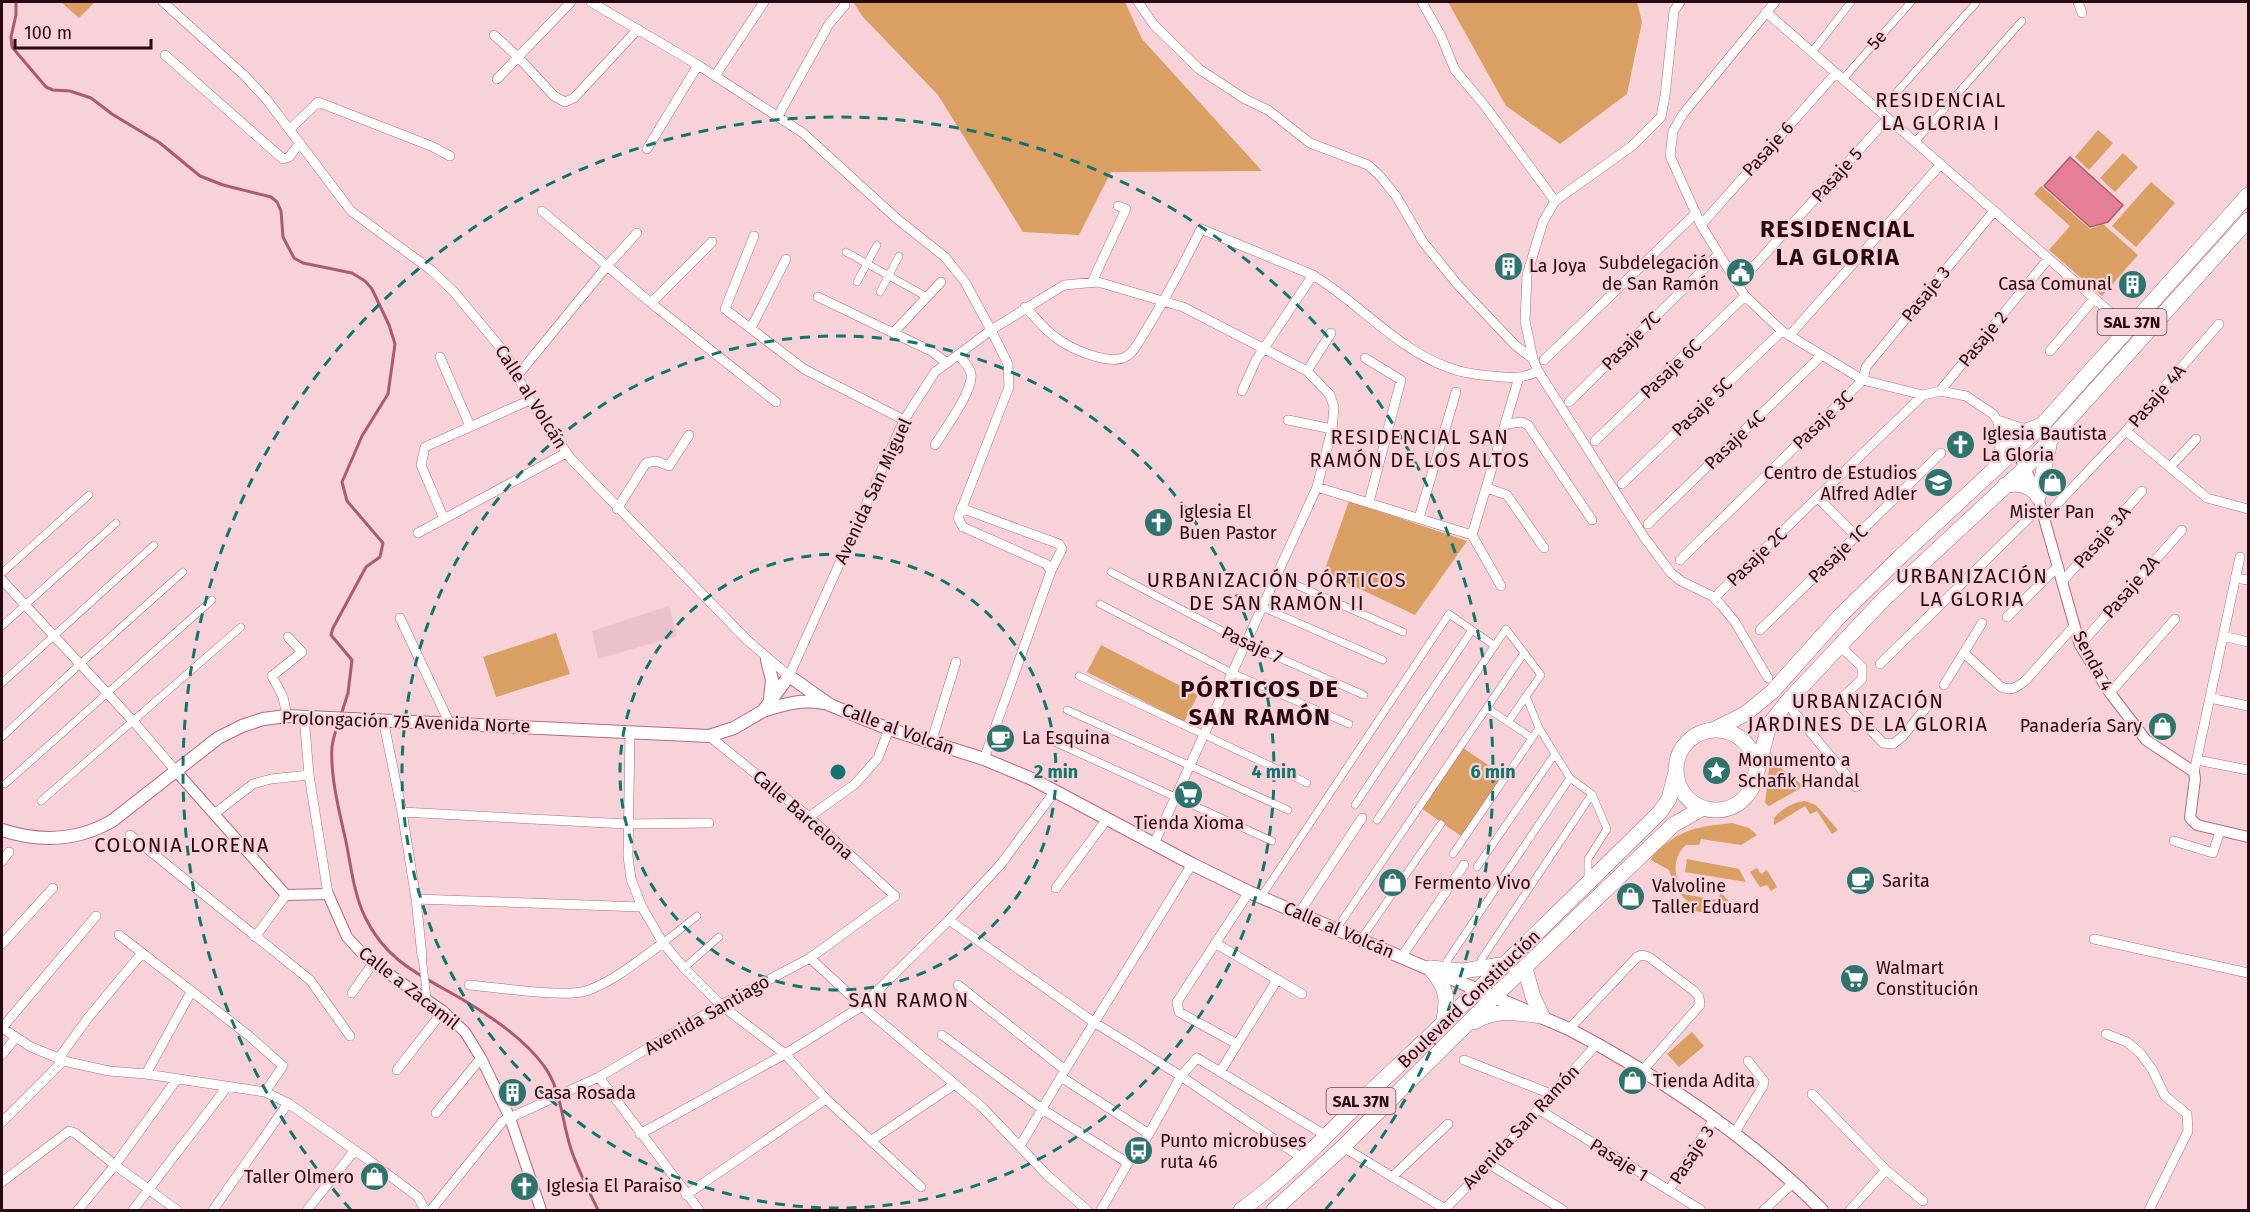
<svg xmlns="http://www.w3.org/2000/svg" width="2250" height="1212" font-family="'Fira Sans',sans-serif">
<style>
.built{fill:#ebc2c9}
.green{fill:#d99f63}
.water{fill:#e47f97;stroke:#ac5b6f;stroke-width:1.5}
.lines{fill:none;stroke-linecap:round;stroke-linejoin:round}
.stream{stroke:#ac5b6f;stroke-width:3}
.pedestrian-casing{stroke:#bb677a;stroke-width:8}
.minor-casing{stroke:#bb677a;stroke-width:10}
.tertiary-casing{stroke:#bb677a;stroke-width:12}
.secondary-casing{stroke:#bb677a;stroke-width:14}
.trunk-casing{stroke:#bb677a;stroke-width:16}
.pedestrian{stroke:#fff;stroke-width:7}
.minor{stroke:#fff;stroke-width:9}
.tertiary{stroke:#fff;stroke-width:10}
.secondary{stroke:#fff;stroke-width:12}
.trunk{stroke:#fff;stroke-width:15}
.ring{fill:none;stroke:#0f766e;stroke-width:3;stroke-dasharray:10 8}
.labels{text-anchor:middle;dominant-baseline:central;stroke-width:4.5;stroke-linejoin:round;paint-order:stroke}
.shield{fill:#f8d2d9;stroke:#66454d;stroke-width:1.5}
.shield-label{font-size:16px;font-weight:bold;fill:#280811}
.street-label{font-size:18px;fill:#280811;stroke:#f8d2d9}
.poi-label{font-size:18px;fill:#280811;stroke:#f8d2d9;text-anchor:start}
.neighbourhood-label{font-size:20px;letter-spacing:1.5px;fill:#280811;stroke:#f8d2d9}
.district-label{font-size:24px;font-weight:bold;letter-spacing:1.5px;fill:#280811;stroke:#f8d2d9}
.centre{fill:#0f766e;stroke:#f8d2d9;stroke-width:3}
.ring-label{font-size:18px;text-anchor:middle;font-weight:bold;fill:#0f766e;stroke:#f8d2d9;stroke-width:4.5;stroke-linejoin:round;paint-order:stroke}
</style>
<rect width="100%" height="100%" fill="#f8d2d9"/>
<!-- built -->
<path class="built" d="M669 606 677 636 598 659 592 631Z"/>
<!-- green -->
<path class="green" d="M61 2H95L79 18Z
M853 2H1125L1142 39 1262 171 1111 172 1079 235 1023 232 938 95 863 17Z
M1448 2H1637L1642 22 1627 94 1560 144 1506 106Z
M2098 130 2113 143 2089 170 2075 157Z
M2123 153 2138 167 2115 192 2100 178Z
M2151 182 2175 203 2136 247 2112 226Z
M2041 186 2090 229 2103 224 2138 255 2102 296 2049 250 2070 226 2034 194Z
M1349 501 1467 541 1415 615 1324 572Z
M556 633 570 674 496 697 483 657Z
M1101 645 1198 695 1184 722 1087 672Z
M1463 748 1503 775 1461 836 1421 808Z
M1771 752 1778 766 1802 785 1799 789 1769 806 1765 803Z
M1805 801 1816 805 1838 830 1832 834 1817 811 1810 814 1805 806 1774 825V818C1781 809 1794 802 1805 801Z
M1732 823 1749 828 1757 835 1741 845 1701 839 1699 845H1686C1674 854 1671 878 1684 887L1683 894 1717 900 1721 893 1728 900 1734 911 1698 912 1676 890 1669 870 1651 860 1653 855C1680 829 1696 827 1732 823Z
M1687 859 1739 869 1746 882 1685 872Z
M1757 868 1761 874 1767 870 1777 887 1771 891 1767 885 1760 887 1750 872Z
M1692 1032 1704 1046 1679 1067 1667 1054Z"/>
<!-- water -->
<path class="water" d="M2070 157 2123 205 2108 222 2090 227 2044 186Z"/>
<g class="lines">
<!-- stream -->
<path class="stream" d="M16 2V15L11 37 12 47 46 87 53 90 70 91 91 98 112 114 160 143 200 176 223 185 271 197 277 202 281 211 283 237 294 258 303 263 352 273 365 281 372 289 389 325 395 344 388 394 362 436 342 482 347 501 383 543 380 557 366 567 333 628 331 635 352 660 348 693 341 715
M339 721C336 730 333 738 332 747 330 774 339 811 345 837 351 864 353 892 365 917 386 961 420 975 460 998 489 1015 524 1038 544 1066 562 1090 562 1125 572 1152 579 1172 589 1191 598 1210"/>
<defs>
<path id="pedestrian" d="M1812 52 1851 2
M1843 79 1911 2
M1880 111 1976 3
M1915 142 2022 21
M846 252 927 297
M857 282 877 245
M880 292 899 256
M1111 572 1245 643 1364 695
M2 573 89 495
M1276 576 1403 632
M1100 604 1232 673 1349 724
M1262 607 1383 660
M2 626 116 523
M1079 676 1307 783
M2 683 154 545
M1526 696 1539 728 1555 754 1570 778 1592 794 1607 829 1588 859V882
M1487 708 1532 738
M1067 710 1288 810
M2 737 80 664 183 572
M1050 740 1272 841
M5 784 212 600
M41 801 241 627
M1355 805 1472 630
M1377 820 1506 629 1541 675 1508 722
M1453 854 1539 728
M1477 867 1555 754
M1261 897 1449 614 1495 646
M1337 928 1524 653
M1361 939 1441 824
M663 943 697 916
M422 956 427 999
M1481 960 1592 794
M1447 961 1570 778
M684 968 719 937"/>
<path id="minor" d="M163 2 245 76 267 100 351 211 431 270 454 292 505 353 530 400 571 459 747 640 789 676 904 420 935 372 991 330 1064 285 1098 282 1183 307 1307 371 1330 395 1334 407 1332 429 1317 487 1154 844
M591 2 698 65 803 133 896 218 945 257 965 282 991 330 1008 364 1009 387 958 518 963 527 1046 564 1051 571
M1138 2 1154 25 1199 69 1245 99 1268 110 1310 143 1368 165 1380 176 1396 196 1423 242 1458 285 1515 345 1533 359
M1422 2 1441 36 1455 70 1485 106 1555 201
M1680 2 1674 11 1665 96 1661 117 1632 146 1555 201 1543 222 1527 275 1525 321 1533 359 1538 371 1644 537 1671 573 1681 581 1712 596 1721 605 1735 622 1768 678
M1775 2 1683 114 1673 131 1670 156 1701 225 1745 296 1782 331 1863 380 1923 395 1940 391 1966 396 1993 414 2017 450
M2078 2 2082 13
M1766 12 2119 320
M494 35 518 57 554 96 565 102 574 98 638 29
M165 55 283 159 289 157 300 143
M715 76 764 2
M497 79 571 2
M778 116 829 24 845 5 844 2
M290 129 318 102 431 146 450 156
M647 149 698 65
M542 211 651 303 776 402
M1701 225 1836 73
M754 236 725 309 804 369 904 420
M1092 282 1126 209 1118 206
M1738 284 1888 118
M818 297 931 351 947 363
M651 303 712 242
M1025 307C1035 317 1044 329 1055 337 1069 348 1110 367 1127 356 1135 351 1141 338 1146 330 1167 297 1184 263 1201 229L1313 275
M751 328 786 259
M893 333 941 282
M1790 335 1941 164
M2050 351 2094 299
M440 357 470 426
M1365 358 1401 380 1369 502
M1544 360 1696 213
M1307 371 1331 333
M517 376 607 266 637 233
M1242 391 1256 360 1313 275C1359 303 1396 348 1447 367 1462 373 1477 375 1492 376 1508 378 1523 379 1538 371
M1940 391 2048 259
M1569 402 1719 254
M1288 420 1332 429
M1506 424 1522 422 1528 425 1592 520
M2126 431 2207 498 2248 509
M1595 441 1745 296
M935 445C944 430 974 390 971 374 970 367 963 360 958 355
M2170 467 2196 439
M1622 484 1782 331
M1317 487 1472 535 1501 586
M1487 488 1507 495 1544 548
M1818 498 1856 536
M961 508 1059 544 1062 549 1051 571 984 759
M617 509 646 463 656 461 669 466 689 435
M1419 518 1456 392
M2044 518 2126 431 2219 324
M444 519 421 465 425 447 530 400
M1648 524 1821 356
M418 533 566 453
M1472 535 1519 377
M1680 560 1863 380 1866 367 1994 211
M2235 578 2248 580
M2 580 134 722 175 770
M2062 582 2142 491
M1719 593 1923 395
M2007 617 2058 566
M400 618 449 722
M1760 630 1941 453
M2223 636 2248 642
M1839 645 1862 667V679L1841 699 1883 743 1893 744 1903 736 1932 700
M2080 645 2182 530
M1964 653 2001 687C2011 691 2016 688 2025 681L2074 626
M1880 664 2041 506
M1944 685 1982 623
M2110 693 2175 619
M2210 698 2248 706
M1793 711 1856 787
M287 716 283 697 272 676 302 652 288 637
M304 716 309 775 328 894
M383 719 402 812 416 899 422 956
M630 732 628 856 631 879 642 907 663 943 684 968 721 1005 785 1054 826 1099 921 1187
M931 743 956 662
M2197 760 2248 770
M2194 772 2240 557
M402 812 627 824 709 823
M214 814 253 784 271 779 309 775
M809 817 855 784 878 758 889 729
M130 835 310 980 350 1036
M2174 841 2213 853 2220 831
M2 861 9 852
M1056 888 1107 819
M416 899 642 907
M1299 913 1362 818
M949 920 1095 1023 1181 1076 1302 1158
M119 935 248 1035 283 1066 265 1092
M255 937 286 895
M2094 939 2248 973
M1215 943 1302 994
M2 944 53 888
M1402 956 1464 865
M810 958 862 1006 982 1107 1047 1175 1087 1210
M469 985C496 987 567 999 589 990 616 980 640 959 663 943
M958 985 1065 1070
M352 993 373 963
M2 1028 31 1047 68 1062 109 1071 146 1074 265 1092 288 1103 370 1161 418 1197 425 1210
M2 1028 96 916
M1569 1029 1637 957 1642 955 1649 957 1694 991 1699 997 1700 1005 1642 1071
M2106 1034 2127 1042 2140 1053 2152 1069 2165 1096 2187 1114 2188 1131 2149 1210
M942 1035 1042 1109 1128 1163
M1237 1044 1179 1012 1177 1002 1249 892
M2 1055 16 1037
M58 1059 88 1018 142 953
M1464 1060 1551 1094
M397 1070 443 1011
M1220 1072 1277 980
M146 1074 191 992
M599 1077 699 1210
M1061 1077 1149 1134
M1812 1094 1886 1170 1923 1201
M1538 1109 1701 1210
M436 1113 481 1058
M2 1122 63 1061
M640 1134 785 1054 862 1006 949 920 1001 864 1055 791
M1734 1134 1763 1086 1764 1081 1748 1061
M872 1140 955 1084
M1020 1146 1065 1070 1192 864
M1343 1147 1447 1210
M1489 1164 1563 1210
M1392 1177 1448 1124
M2 1182 69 1131 75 1133 115 1165 177 1210
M1669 1190 1714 1119
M686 1195 826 1099
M1445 1209 1489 1164 1597 1044
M78 1210 115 1165 177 1079
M133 1210 227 1087
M213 1210 288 1103
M307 1210 355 1150
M431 1210 503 1121 599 1077 721 1005 810 958 895 896 809 817 709 736
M1101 1210 1128 1163 1149 1134 1181 1076 1197 1058 1325 1135
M1764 1210 1794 1182
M1850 1210 1886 1170"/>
<path id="tertiary" d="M2017 450 2038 497 2080 645 2110 693 2146 740 2194 772 2195 779 2190 818 2197 825 2248 837
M175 770 286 895 328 894 347 937 361 952 373 963 443 1011 465 1032 481 1058 510 1118 541 1210"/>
<path id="secondary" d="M767 660 772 680 770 699
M763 711C785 704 801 699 824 703
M2 830C39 842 77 841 112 821L218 738 242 726 263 719 287 716 709 736 734 728 763 711 789 676 830 705 889 729 984 759 1032 779 1192 864 1249 892 1569 1029C1660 1077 1749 1137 1822 1210"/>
<path id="trunk" d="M2001 424 2024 432 2039 426
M1996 464C2004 451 2004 439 2001 424
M2005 485C2017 483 2025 484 2035 492
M2038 497 2049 445
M1676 770a40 40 0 1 1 80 0a40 40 0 1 1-80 0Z
M1713 730 1745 714 1772 692 1839 617 1901 556 2042 425 2248 195
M1757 772 1769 725 1787 702 1882 601 2025 468 2248 220
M1430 968 1463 971 1507 964
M1430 968C1447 988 1449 998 1443 1024
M1525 968 1533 997 1542 1016
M1474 1022C1496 1008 1518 1013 1542 1016
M1241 1210C1293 1173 1338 1123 1385 1078 1478 991 1569 902 1660 812L1669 799 1676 772
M1274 1210 1343 1147 1495 996 1673 825 1703 808"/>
</defs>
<!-- pedestrian casing -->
<use href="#pedestrian" class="pedestrian-casing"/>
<!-- minor casing -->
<use href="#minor" class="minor-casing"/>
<!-- tertiary casing -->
<use href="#tertiary" class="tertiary-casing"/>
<!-- secondary casing -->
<use href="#secondary" class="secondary-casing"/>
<!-- trunk casing -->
<use href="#trunk" class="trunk-casing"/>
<!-- pedestrian -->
<use href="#pedestrian" class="pedestrian"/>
<!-- minor -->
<use href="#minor" class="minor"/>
<!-- tertiary -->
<use href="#tertiary" class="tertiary"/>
<!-- secondary -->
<use href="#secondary" class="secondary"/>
<!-- trunk -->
<use href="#trunk" class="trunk"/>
</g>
<!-- distance rings -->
<g class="ring">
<circle cx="838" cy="772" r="218"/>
<circle cx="838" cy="772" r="436"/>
<path d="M351 1210A655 655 0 1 1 1325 1210"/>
</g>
<!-- icons -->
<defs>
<symbol id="building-disc" viewBox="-11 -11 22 22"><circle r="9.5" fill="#2c746d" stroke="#f8d2d9"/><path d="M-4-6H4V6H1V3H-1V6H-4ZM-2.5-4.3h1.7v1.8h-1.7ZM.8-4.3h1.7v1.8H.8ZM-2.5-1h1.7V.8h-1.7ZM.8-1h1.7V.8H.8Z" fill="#fff"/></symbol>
<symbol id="civic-disc" viewBox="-11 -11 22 22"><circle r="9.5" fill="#2c746d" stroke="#f8d2d9"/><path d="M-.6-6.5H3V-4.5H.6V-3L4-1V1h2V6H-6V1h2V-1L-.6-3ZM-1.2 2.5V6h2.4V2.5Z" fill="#fff"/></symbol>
<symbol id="church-disc" viewBox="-11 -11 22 22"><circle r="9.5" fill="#2c746d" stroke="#f8d2d9"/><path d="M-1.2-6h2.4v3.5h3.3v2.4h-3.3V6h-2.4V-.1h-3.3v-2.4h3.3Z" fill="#fff"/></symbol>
<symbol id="school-disc" viewBox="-11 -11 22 22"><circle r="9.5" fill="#2c746d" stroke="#f8d2d9"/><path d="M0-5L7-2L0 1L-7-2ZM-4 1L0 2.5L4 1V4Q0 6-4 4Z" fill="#fff"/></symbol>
<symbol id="shop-disc" viewBox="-11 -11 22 22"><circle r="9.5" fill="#2c746d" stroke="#f8d2d9"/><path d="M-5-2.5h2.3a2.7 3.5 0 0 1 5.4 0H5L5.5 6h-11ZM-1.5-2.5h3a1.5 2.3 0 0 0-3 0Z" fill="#fff"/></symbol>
<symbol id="cafe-disc" viewBox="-11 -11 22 22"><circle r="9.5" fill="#2c746d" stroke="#f8d2d9"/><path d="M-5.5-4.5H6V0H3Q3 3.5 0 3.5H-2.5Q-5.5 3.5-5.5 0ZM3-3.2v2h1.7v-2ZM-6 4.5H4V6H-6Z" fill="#fff"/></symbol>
<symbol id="sight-disc" viewBox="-11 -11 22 22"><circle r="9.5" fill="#2c746d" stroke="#f8d2d9"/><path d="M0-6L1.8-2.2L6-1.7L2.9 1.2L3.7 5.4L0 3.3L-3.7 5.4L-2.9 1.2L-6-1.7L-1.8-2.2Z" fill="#fff"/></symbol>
<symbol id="supermarket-disc" viewBox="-11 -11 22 22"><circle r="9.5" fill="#2c746d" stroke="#f8d2d9"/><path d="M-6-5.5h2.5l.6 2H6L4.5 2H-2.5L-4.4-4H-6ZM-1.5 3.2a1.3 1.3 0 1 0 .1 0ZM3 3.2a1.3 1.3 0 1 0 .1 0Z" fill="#fff"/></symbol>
<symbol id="bus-disc" viewBox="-11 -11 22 22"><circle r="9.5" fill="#2c746d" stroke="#f8d2d9"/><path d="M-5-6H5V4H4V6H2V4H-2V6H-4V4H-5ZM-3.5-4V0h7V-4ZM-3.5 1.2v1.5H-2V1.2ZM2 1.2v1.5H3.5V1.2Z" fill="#fff"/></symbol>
</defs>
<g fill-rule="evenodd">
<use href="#building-disc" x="1492" y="250" width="33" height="33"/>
<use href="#civic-disc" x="1724" y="256" width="33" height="33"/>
<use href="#building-disc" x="2116" y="268" width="33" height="33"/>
<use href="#church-disc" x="1944" y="428" width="33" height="33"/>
<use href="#school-disc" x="1922" y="466" width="33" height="33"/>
<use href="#shop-disc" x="2036" y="466" width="33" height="33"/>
<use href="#church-disc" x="1142" y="506" width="33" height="33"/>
<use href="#shop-disc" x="2146" y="710" width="33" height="33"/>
<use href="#cafe-disc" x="984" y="722" width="33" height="33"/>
<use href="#sight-disc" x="1700" y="754" width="33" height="33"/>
<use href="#supermarket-disc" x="1172" y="778" width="33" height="33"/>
<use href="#cafe-disc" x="1844" y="864" width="33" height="33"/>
<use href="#shop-disc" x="1376" y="866" width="33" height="33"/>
<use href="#shop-disc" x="1614" y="880" width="33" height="33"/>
<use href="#supermarket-disc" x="1838" y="962" width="33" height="33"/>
<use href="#shop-disc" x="1616" y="1064" width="33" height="33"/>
<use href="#building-disc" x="496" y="1076" width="33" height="33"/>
<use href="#bus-disc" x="1122" y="1134" width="33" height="33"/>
<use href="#shop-disc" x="358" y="1160" width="33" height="33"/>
<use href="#church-disc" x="508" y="1170" width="33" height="33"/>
</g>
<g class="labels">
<!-- shield labels -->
<g class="shield">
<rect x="2097.5" y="309" width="69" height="26" rx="4.5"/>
<rect x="1326.5" y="1088" width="69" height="26" rx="4.5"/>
</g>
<g class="shield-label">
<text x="2132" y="322">SAL 37N</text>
<text x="1361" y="1101">SAL 37N</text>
</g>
<!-- street labels -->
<g class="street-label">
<text transform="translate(1877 40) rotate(-49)">5e</text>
<text transform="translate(1768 149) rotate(-48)">Pasaje 6</text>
<text transform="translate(1837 175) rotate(-48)">Pasaje 5</text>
<text transform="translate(1926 294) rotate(-51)">Pasaje 3</text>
<text transform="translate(1983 339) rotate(-51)">Pasaje 2</text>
<text transform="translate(1631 341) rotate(-45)">Pasaje 7C</text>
<text transform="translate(1671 369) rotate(-44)">Pasaje 6C</text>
<text transform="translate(2157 396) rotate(-49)">Pasaje 4A</text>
<text transform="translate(531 397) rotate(58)">Calle al Volcán</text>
<text transform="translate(1702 407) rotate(-44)">Pasaje 5C</text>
<text transform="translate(1823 420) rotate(-44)">Pasaje 3C</text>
<text transform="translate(1735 440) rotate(-44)">Pasaje 4C</text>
<text transform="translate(873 491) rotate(-65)">Avenida San Miguel</text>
<text transform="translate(2102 537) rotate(-49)">Pasaje 3A</text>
<text transform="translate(1838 554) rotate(-44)">Pasaje 1C</text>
<text transform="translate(1757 557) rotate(-44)">Pasaje 2C</text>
<text transform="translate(2131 587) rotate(-49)">Pasaje 2A</text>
<text transform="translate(1252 645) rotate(25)">Pasaje 7</text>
<text transform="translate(2093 661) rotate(62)">Senda 4</text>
<text transform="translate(406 722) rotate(2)">Prolongación 75 Avenida Norte</text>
<text transform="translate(898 729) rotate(20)">Calle al Volcán</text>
<text transform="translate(803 815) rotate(41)">Calle Barcelona</text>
<text transform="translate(1339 930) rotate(23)">Calle al Volcán</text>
<text transform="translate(409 988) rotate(38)">Calle a Zacamil</text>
<text transform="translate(1469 999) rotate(-44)">Boulevard Constitución</text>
<text transform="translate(707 1015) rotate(-30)">Avenida Santiago</text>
<text transform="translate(1521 1127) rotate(-47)">Avenida San Ramón</text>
<text transform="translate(1692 1155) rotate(-57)">Pasaje 3</text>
<text transform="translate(1619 1160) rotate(32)">Pasaje 1</text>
</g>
<!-- poi labels -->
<g class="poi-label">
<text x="1719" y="263" text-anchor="end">Subdelegación<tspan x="1719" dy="21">de San Ramón</tspan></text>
<text x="1529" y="266">La Joya</text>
<text x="2112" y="284" text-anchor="end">Casa Comunal</text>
<text x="1982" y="434">Iglesia Bautista<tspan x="1982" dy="21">La Gloria</tspan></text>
<text x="1917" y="473" text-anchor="end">Centro de Estudios<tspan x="1917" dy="21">Alfred Adler</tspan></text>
<text x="1179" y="512">Iglesia El<tspan x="1179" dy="21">Buen Pastor</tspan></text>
<text x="2052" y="512" text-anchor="middle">Mister Pan</text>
<text x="2142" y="726" text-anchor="end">Panadería Sary</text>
<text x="1022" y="738">La Esquina</text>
<text x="1738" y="760">Monumento a<tspan x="1738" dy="21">Schafik Handal</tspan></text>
<text x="1189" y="823" text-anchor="middle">Tienda Xioma</text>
<text x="1882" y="881">Sarita</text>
<text x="1414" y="883">Fermento Vivo</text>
<text x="1652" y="886">Valvoline<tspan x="1652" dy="21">Taller Eduard</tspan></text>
<text x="1876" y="968">Walmart<tspan x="1876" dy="21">Constitución</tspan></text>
<text x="1653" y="1081">Tienda Adita</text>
<text x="534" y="1093">Casa Rosada</text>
<text x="1160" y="1141">Punto microbuses<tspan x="1160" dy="21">ruta 46</tspan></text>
<text x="354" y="1177" text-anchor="end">Taller Olmero</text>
<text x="546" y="1186">Iglesia El Paraiso</text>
</g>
<!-- neighbourhood labels -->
<g class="neighbourhood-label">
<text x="1941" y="100">RESIDENCIAL<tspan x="1941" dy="23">LA GLORIA I</tspan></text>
<text x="1420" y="437">RESIDENCIAL SAN<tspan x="1420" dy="23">RAMÓN DE LOS ALTOS</tspan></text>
<text x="1972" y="576">URBANIZACIÓN<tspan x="1972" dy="23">LA GLORIA</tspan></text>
<text x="1277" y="580">URBANIZACIÓN PÓRTICOS<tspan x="1277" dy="23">DE SAN RAMÓN II</tspan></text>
<text x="1868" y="701">URBANIZACIÓN<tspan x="1868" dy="23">JARDINES DE LA GLORIA</tspan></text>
<text x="182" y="845">COLONIA LORENA</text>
<text x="909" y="1000">SAN RAMON</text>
</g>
<!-- district labels -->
<g class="district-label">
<text x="1838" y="229">RESIDENCIAL<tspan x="1838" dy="28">LA GLORIA</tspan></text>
<text x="1260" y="689">PÓRTICOS DE<tspan x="1260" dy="28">SAN RAMÓN</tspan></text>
</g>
</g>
<circle cx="838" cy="772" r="9" class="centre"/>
<g class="ring-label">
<text x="1056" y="778">2 min</text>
<text x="1274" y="778">4 min</text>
<text x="1493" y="778">6 min</text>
</g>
<!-- border -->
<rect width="2250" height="1212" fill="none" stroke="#280811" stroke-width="6"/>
<!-- scale -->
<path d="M15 39v9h136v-9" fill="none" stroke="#280811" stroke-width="3"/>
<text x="24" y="39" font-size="18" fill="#280811" stroke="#f8d2d9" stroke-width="4.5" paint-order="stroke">100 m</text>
</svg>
